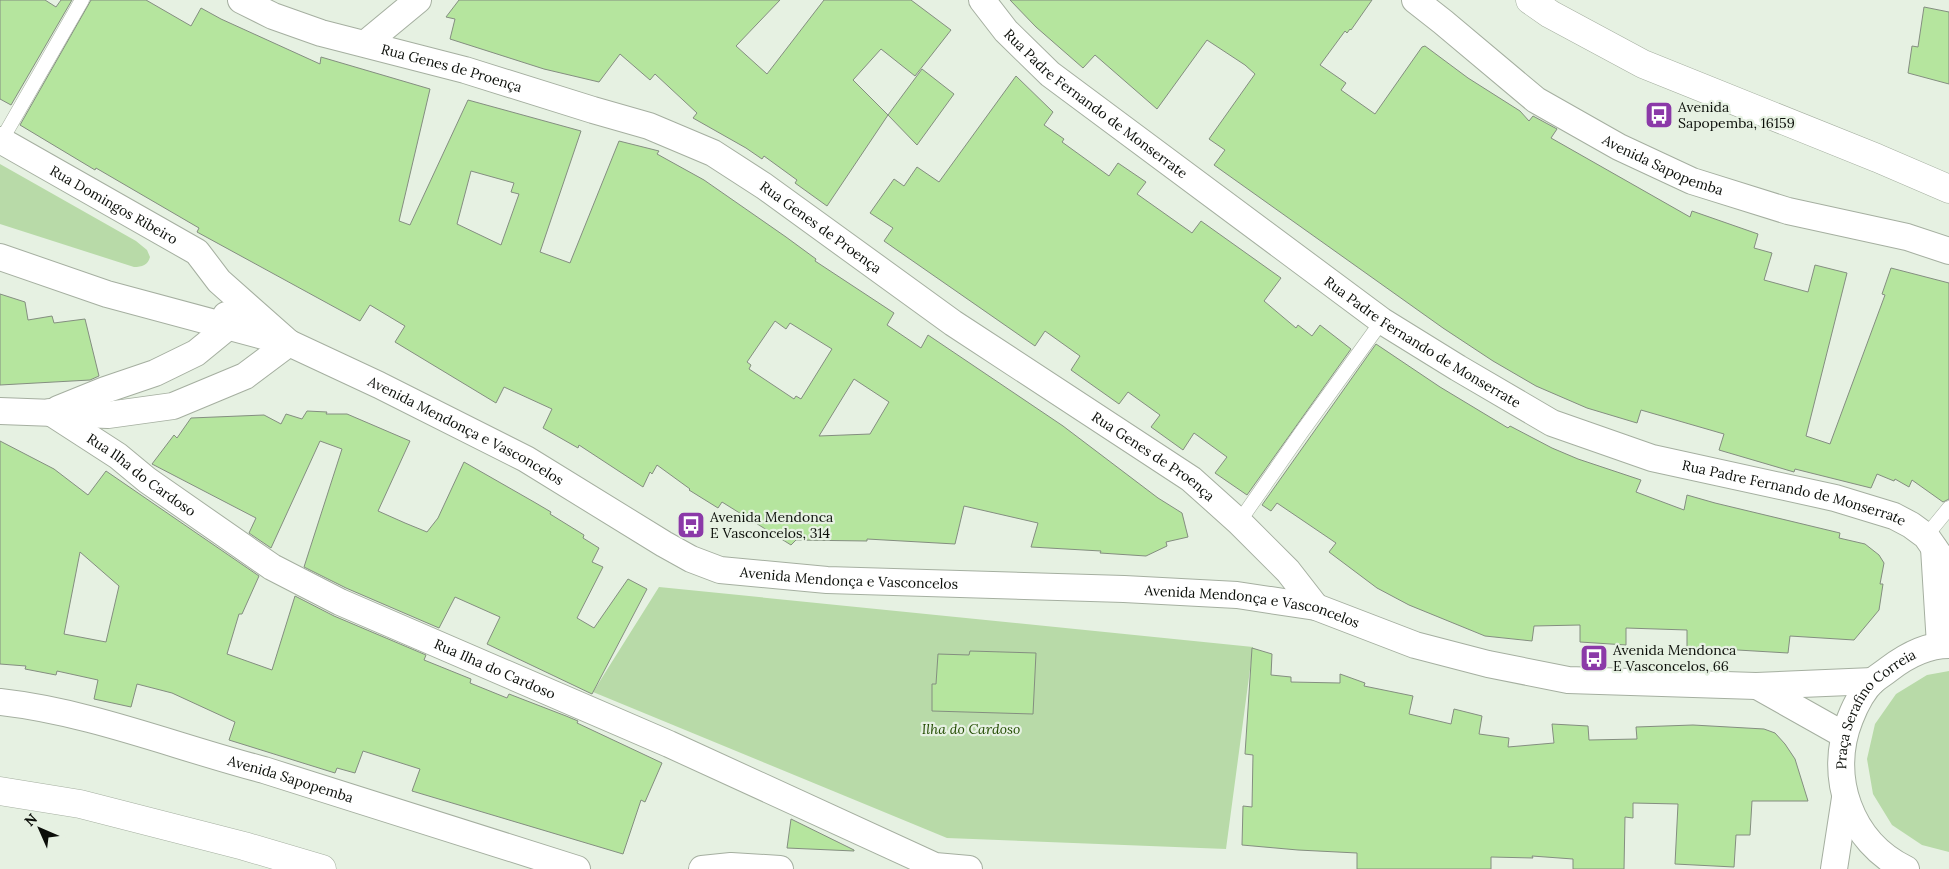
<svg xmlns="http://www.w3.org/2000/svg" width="1949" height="869" font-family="Lora,serif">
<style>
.green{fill:#b8daa8}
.building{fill:#b5e59e;stroke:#848e80;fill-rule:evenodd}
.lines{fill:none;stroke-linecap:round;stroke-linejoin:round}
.lane-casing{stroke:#a5afa0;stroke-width:15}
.street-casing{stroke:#a5afa0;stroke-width:28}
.secondary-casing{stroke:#a5afa0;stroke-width:29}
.lane{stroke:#fff;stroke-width:14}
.street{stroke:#fff;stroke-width:26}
.secondary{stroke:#fff;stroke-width:28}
.labels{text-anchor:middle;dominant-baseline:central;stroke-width:4.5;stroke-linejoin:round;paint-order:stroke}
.street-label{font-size:14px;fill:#0b0e09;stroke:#e6f1e2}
.poi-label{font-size:14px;fill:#0b0e09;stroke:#e6f1e2;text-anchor:start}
.park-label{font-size:14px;font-style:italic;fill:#244d03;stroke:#e6f1e2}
</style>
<rect width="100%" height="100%" fill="#e6f1e2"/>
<!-- green -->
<path class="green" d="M0 164 136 241 147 250 150 257C148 265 142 267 134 267L0 224Z
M659 587 1253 647 1226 849 947 838 593 692Z
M1949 671V852L1922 845 1892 825 1873 794 1867 759 1875 724 1896 694 1927 675Z"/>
<!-- building -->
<path class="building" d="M0 0H45L56 7 61 0H72L11 105 0 99Z
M91 0H146L191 26 201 8 221 19 320 64 321 57 430 89 399 221 410 225 468 100 581 131 540 252 570 263 619 141 659 151 657 154 704 180 786 237 816 259 815 261 894 313 887 325 921 348 928 335 1063 426 1158 498 1182 513 1188 537 1166 542 1167 546 1146 556 1100 553 1101 551 1031 547 1038 523 964 506 955 544 867 539V541L796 540 791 545 722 502 718 508 689 490 690 489 657 465 652 474 650 472 643 487 579 445 578 448 543 428 552 409 504 387 496 403 395 342 405 326 370 305 360 321 197 232 199 228 96 168 95 170 20 125ZM471 171 514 183 511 192 519 194 501 245 457 224ZM775 321 786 329 790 323 832 349 801 399 796 396 794 399 749 369 751 365 747 362ZM854 379 889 402 870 434 819 436Z
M459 0H780L736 46 767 74 824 0H911L951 30 915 76 881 49 853 80 888 115 827 206 795 183 797 180 764 156 762 159 746 148 693 118 697 113 655 74 650 80 620 54 599 82 544 69 450 39 455 19 446 17Z
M1010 0H1372L1351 30 1350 29 1347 33 1345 31 1320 65 1346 83 1341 90 1375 114 1422 47 1425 46 1468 78 1520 111 1529 121 1533 116 1557 129 1551 138 1690 217 1692 211 1758 234 1754 248 1772 253 1764 280 1808 292 1815 265 1847 273 1806 436 1830 444 1885 295 1882 294 1891 268 1949 283V499L1943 502 1912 480 1909 487 1895 479 1894 481 1877 474 1871 488 1795 469 1794 472 1719 450 1724 434 1641 410 1637 423 1587 408 1536 386 1493 361 1443 328 1214 165 1225 150 1209 139 1255 74 1245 65 1207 40 1157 109 1095 55 1083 68 1036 27Z
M1924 7 1949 12V84L1908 73 1912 46 1918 47Z
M922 69 954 94 917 145 888 115Z
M1016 76 1053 112 1044 125 1064 139 1062 142 1109 176 1118 163 1146 182 1137 194 1192 233 1201 221 1281 278 1264 301 1296 328 1298 325 1312 336 1320 325 1351 349 1247 495 1215 473 1227 457 1194 433 1183 450 1151 427 1160 415 1128 392 1119 404 1071 370 1080 356 1045 331 1035 346 884 241 893 228 870 213 894 179 904 186 917 167 939 182Z
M0 294 25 302 28 320 52 316 54 323 85 319 99 376 90 380 0 385Z
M1376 344 1440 387 1508 428 1510 426 1552 448 1578 459 1641 480 1636 492 1684 510 1687 495 1715 503 1840 533 1839 538 1865 544 1879 555 1884 563 1880 584H1883L1879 610 1854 640 1790 636 1788 653 1687 647V630L1626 628V645L1580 642V625L1534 626 1532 641 1485 636 1409 605 1377 588 1329 552 1336 543 1277 503 1271 511 1262 505Z
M307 411 327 412 326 414H347L410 441 378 511 405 523 427 532 438 518 464 462 534 502 551 512 550 514 584 535 583 538 599 548 592 562 603 567 577 618 594 628 628 579 647 589 592 694 487 644 500 617 455 597 439 628 346 588 304 567 342 449 320 441 271 548 249 533 256 518 152 464 174 435 177 438 191 418 264 415 281 424 286 414 302 419Z
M0 441 54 469 88 495 106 471 259 576 242 614H239L227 654 272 670 295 596 334 616 426 655 424 660 471 679 470 683 507 698 509 694 566 716 578 721 577 723 662 763 645 802 641 800 623 854 412 791 420 769 363 751 355 773 337 768 335 773 229 740 235 722 172 693 137 684 131 707 94 699 98 680 57 671 56 675 25 669 26 666 0 664ZM80 552 119 586 106 642 64 634Z
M1252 648 1272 654 1271 675 1291 677V682L1340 683V674L1365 683 1364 686 1413 696 1409 714 1451 724 1454 709 1482 716 1479 734 1509 738 1508 747 1554 743 1552 724 1588 726 1589 740 1637 739 1636 727 1693 725 1764 729 1775 733 1785 744 1795 759 1808 801H1752L1750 835H1736L1734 867 1675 864 1678 804 1633 803V818L1625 817 1624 869H1573V859L1532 856 1533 858 1491 857V869H1357V853L1298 850 1242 845 1243 806 1252 807 1253 755 1245 754Z
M970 651 1036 653 1033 714 932 711V684H936L938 654 969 655Z
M791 819 854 850V851L787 848Z"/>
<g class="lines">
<defs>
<path id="lane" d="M1 141 82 0
M1239 522 1301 433 1382 321
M1926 536 1949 508"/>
<g id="street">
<path id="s1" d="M241 0 273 16 321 33 465 70 593 110 649 126 713 153 764 186 953 323 1191 479 1239 522 1288 571 1316 607"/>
<path id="s2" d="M982 0 1006 31 1050 74 1382 321 1458 368 1552 423 1652 458 1835 498 1894 516 1911 525 1926 536 1949 569"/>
<path id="s3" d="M1415 0 1443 22 1536 100 1619 147 1692 181 1788 211 1907 237 1949 251"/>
<path d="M366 43 418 0"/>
<path id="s4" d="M0 140 197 252 219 281 289 343 245 376 173 406 108 415 0 411"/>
<path id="s5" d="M0 257 107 294 289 343 379 385 526 459 664 544 691 559 720 570 827 580 1124 589 1237 595 1316 607 1415 645 1488 664 1568 680 1756 686 1873 681"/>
<path d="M58 409 105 390 155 373 196 353 229 326 226 315"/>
<path id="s6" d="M50 412 118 456 147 480 272 567 340 602 669 744 935 866 969 869"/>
<path d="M1934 548 1940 645"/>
<path d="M1757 686 1844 735"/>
<path id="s7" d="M0 702C90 712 176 747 264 770L577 869"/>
<path d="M702 869 731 866 780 869"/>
<path d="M1834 869 1845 798"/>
<path id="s8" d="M1906 869C1850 842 1827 776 1850 719 1855 706 1863 690 1874 680 1879 676 1884 673 1889 669 1906 656 1928 645 1949 645"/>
</g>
<path id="secondary" d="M1530 0 1550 14 1643 64 1877 158 1949 189
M0 791 80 804 244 846 322 869"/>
</defs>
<!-- lane casing -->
<use href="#lane" class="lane-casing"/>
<!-- street casing -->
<use href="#street" class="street-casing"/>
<!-- secondary casing -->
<use href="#secondary" class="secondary-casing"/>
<!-- lane -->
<use href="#lane" class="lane"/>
<!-- street -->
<use href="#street" class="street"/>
<!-- secondary -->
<use href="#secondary" class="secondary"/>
</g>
<!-- icons -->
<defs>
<symbol id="bus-square" viewBox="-11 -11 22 22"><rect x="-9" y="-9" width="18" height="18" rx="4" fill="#8b39a8" stroke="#e6f1e2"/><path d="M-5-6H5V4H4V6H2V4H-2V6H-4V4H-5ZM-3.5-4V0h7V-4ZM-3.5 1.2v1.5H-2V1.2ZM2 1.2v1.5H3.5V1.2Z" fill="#fff"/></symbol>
</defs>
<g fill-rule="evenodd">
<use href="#bus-square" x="1643" y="99" width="32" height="32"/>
<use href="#bus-square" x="675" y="509" width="32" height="32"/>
<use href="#bus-square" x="1578" y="642" width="32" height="32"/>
</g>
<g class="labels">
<!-- street labels -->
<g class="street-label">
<text stroke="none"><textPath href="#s1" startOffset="222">Rua Genes de Proença</textPath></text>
<text stroke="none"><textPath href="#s2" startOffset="155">Rua Padre Fernando de Monserrate</textPath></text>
<text stroke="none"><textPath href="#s3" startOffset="300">Avenida Sapopemba</textPath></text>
<text stroke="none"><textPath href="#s4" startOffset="131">Rua Domingos Ribeiro</textPath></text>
<text stroke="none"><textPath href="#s1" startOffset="628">Rua Genes de Proença</textPath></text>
<text stroke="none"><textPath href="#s2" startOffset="560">Rua Padre Fernando de Monserrate</textPath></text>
<text stroke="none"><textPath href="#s5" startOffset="499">Avenida Mendonça e Vasconcelos</textPath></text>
<text stroke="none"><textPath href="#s1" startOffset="1032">Rua Genes de Proença</textPath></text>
<text stroke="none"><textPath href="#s6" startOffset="111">Rua Ilha do Cardoso</textPath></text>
<text stroke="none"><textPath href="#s2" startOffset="965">Rua Padre Fernando de Monserrate</textPath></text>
<text stroke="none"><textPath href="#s5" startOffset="919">Avenida Mendonça e Vasconcelos</textPath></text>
<text stroke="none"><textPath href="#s5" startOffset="1324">Avenida Mendonça e Vasconcelos</textPath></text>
<text stroke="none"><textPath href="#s6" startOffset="516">Rua Ilha do Cardoso</textPath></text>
<text stroke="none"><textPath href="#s8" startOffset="198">Praça Serafino Correia</textPath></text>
<text stroke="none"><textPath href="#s7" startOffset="301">Avenida Sapopemba</textPath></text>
</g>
<!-- poi labels -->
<g class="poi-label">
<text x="1678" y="107">Avenida<tspan x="1678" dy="16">Sapopemba, 16159</tspan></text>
<text x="710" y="517">Avenida Mendonca<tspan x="710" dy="16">E Vasconcelos, 314</tspan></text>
<text x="1613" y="650">Avenida Mendonca<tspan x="1613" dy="16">E Vasconcelos, 66</tspan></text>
</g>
<!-- park labels -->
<g class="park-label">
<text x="971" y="729">Ilha do Cardoso</text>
</g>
</g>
<!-- north arrow -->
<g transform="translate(40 829) rotate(315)" stroke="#e6f1e2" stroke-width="4" paint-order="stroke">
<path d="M0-4L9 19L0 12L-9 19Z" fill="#0b0e09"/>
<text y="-8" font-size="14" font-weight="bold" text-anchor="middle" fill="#0b0e09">N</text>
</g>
</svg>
